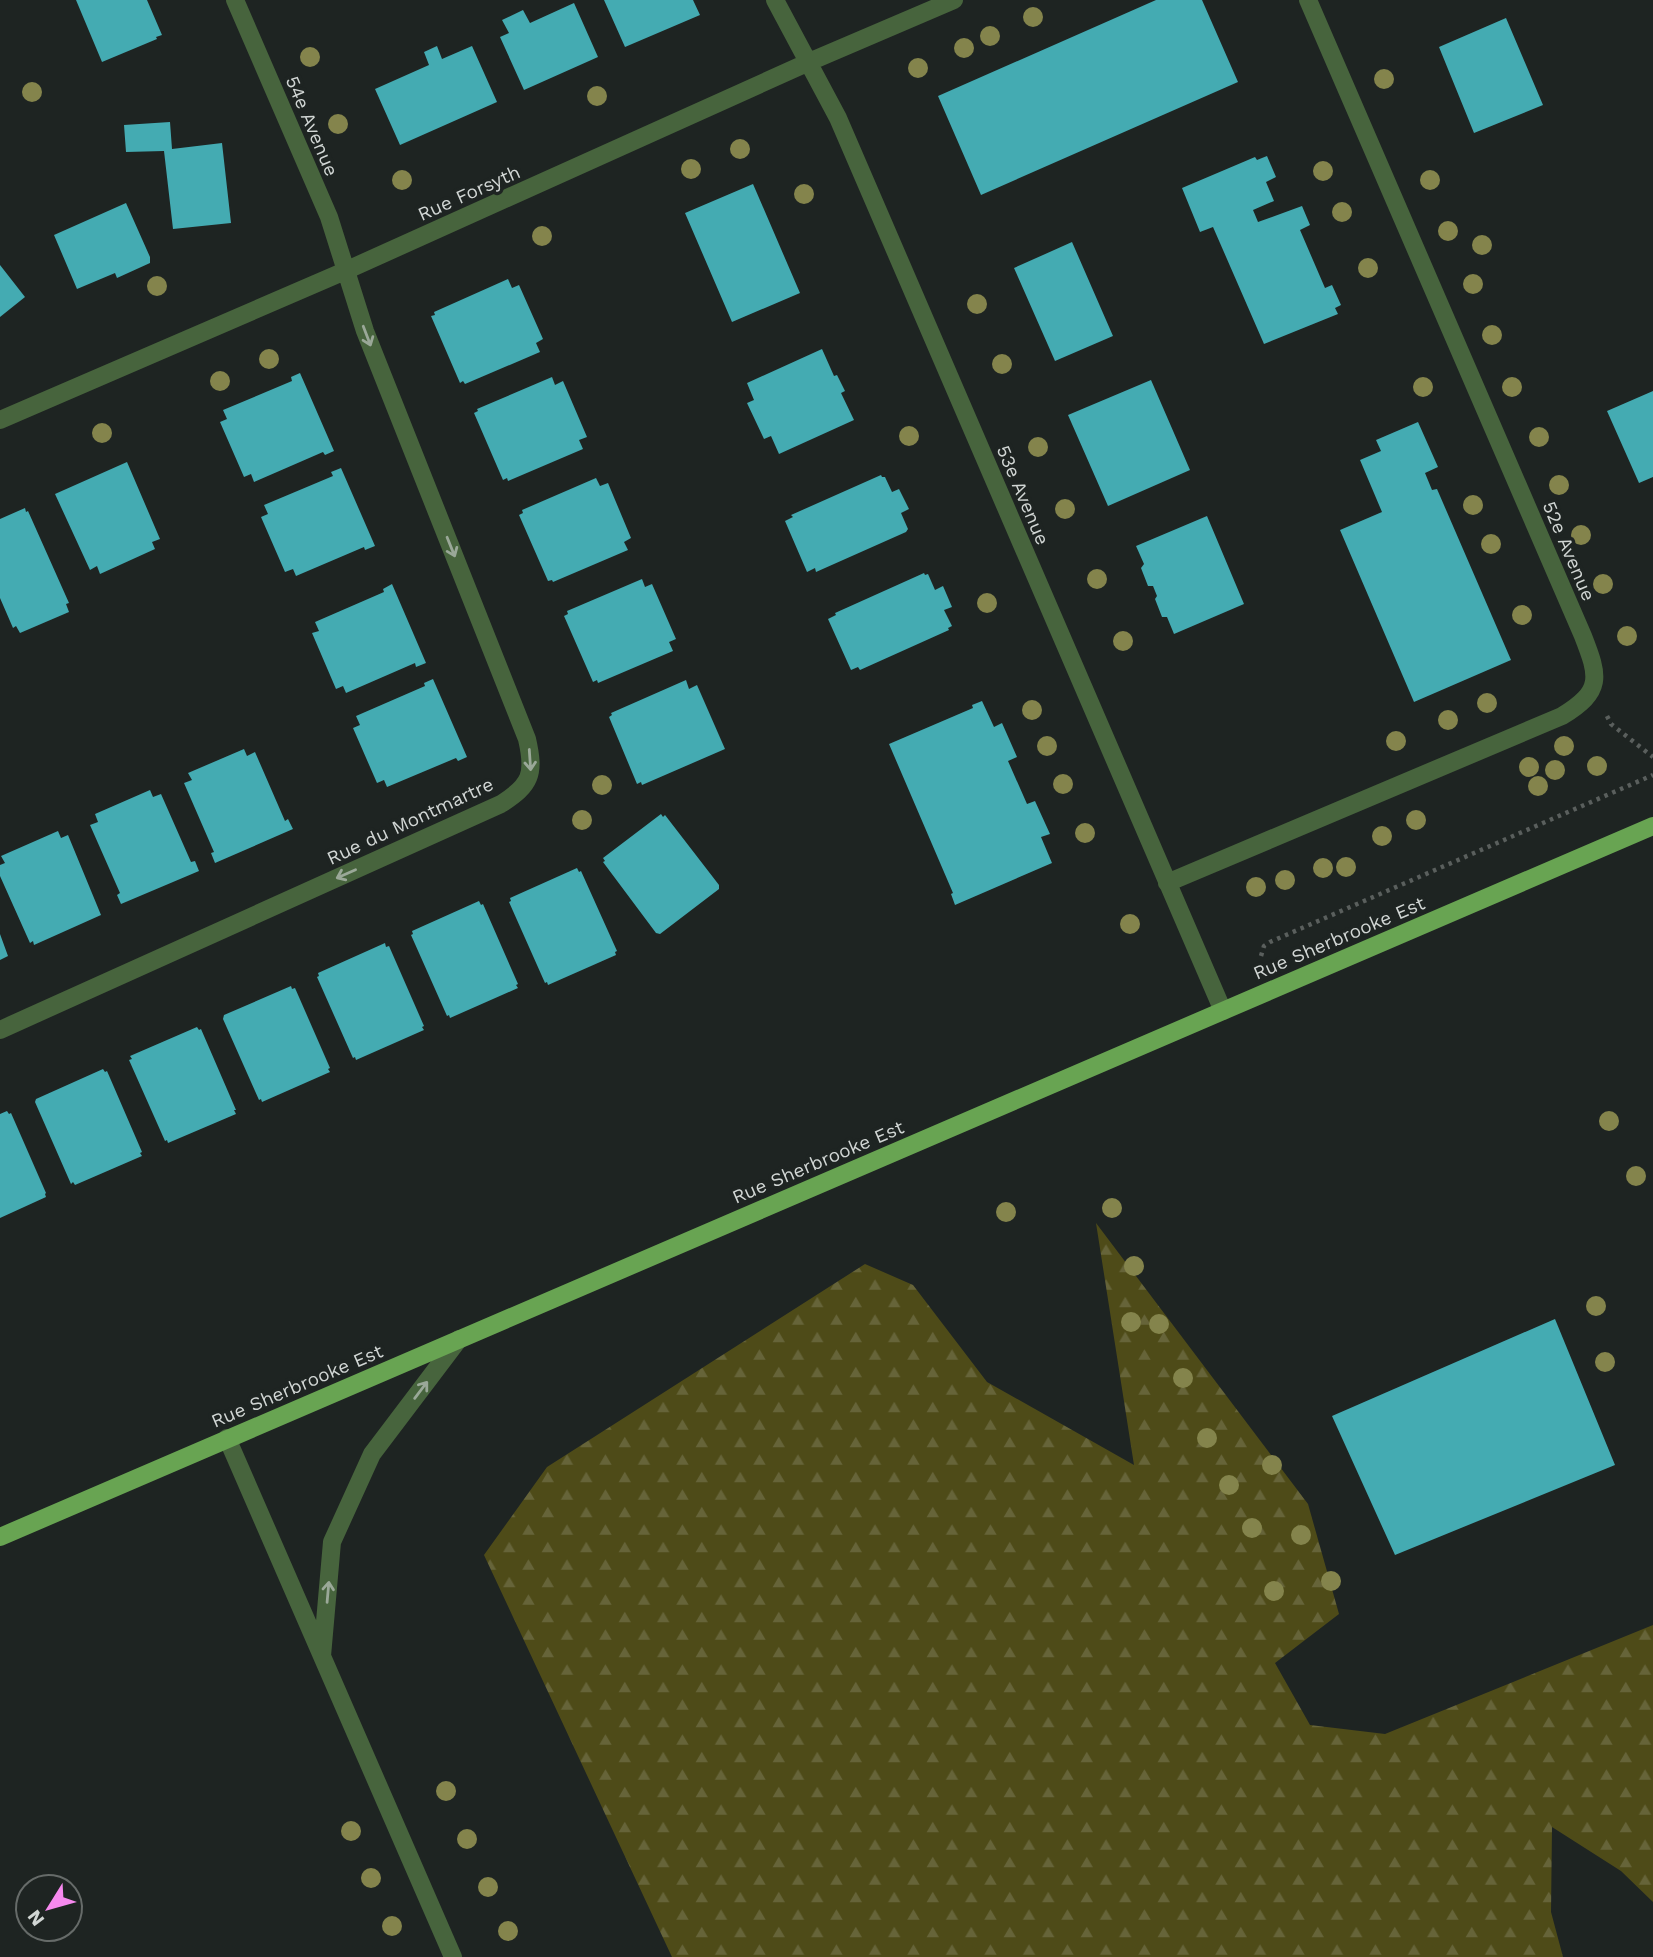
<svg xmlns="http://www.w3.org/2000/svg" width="1653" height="1957" font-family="'Work Sans',sans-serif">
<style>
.forest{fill:url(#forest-firs)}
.building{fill:#44abb2}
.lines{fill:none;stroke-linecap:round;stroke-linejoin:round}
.path{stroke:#5a5f5d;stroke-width:4.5;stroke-dasharray:3.5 5;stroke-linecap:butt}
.service{stroke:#47643d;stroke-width:18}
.minor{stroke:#47643d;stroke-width:18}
.primary{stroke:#68a452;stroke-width:18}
.tree{fill:#84844c}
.oneway{stroke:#9aa898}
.labels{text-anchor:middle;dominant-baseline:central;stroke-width:7;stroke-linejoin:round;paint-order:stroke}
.street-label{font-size:19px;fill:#d1d6d4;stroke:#1e2422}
</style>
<defs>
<pattern id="forest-firs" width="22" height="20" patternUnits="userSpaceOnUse" patternTransform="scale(1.75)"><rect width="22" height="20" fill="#4e4b18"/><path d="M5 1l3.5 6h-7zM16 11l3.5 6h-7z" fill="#666439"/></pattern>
</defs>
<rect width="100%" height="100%" fill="#1e2422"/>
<!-- forest -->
<path class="forest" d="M1096 1223 1308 1504 1339 1614 1275 1663 1310 1725 1385 1734 1653 1625V1902L1621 1871 1552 1827 1551 1912 1563 1957H672L484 1555 547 1467 865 1264 913 1285 987 1382 1134 1465Z"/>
<!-- building -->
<path class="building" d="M76 0H147L162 35 156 37 157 39 102 62Z
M604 0H693L700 15 625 47Z
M1156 0H1202L1238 82 981 195 938 96Z
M574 3 598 57 524 90 500 37 509 33 502 20 523 10 530 23Z
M1506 18 1543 105 1474 133 1439 47Z
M437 46 442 59 472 46 497 102 400 145 375 89 429 65 424 52Z
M170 122 172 149 222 143 231 223 173 229 164 151 126 152 124 125Z
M1267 156 1276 177 1266 182 1274 201 1253 210 1258 222 1302 206 1310 225 1300 230 1325 288 1332 285 1341 305 1335 308 1338 314 1264 344 1213 227 1200 232 1182 188 1255 157 1257 160Z
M753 184 800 293 732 322 685 213Z
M126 203 150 257V263L117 278 115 273 77 289 54 235Z
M1072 242 1113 336 1055 361 1014 268Z
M0 265 25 297 0 317Z
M508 279 512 288 519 285 543 339 536 343 540 352 465 384 463 381 460 383 431 316 435 315 434 312Z
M822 349 834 376 837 375 845 391 841 393 854 420 779 454 771 436 764 439 747 403 754 400 747 383Z
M300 373 334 451 325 455 323 452 254 482 251 474 244 477 220 422 227 419 223 410 292 381 291 377Z
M552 377 555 385 563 381 587 437 579 440 583 449 508 481 507 478 503 480 474 413 478 411 477 409Z
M1151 380 1190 470 1108 506 1068 415Z
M1653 391V477L1639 483 1607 411Z
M1418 422 1438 467 1425 473 1432 490 1437 489 1511 660 1414 702 1340 530 1382 512 1360 460 1381 451 1376 440Z
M127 462 160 539 152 542 155 549 100 574 97 566 90 570 55 494Z
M341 468 375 546 365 550 364 547 296 576 293 569 285 572 261 517 268 514 264 505 333 476 331 472Z
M881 475 882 477H885L892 492 899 489 909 509 901 513 908 529 906 532 816 572 815 568 807 572 785 521 793 517 791 515Z
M596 478 600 486 608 483 631 538 624 542 628 550 553 582 552 580 548 581 519 515 523 513 522 510Z
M25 508 26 512 28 511 69 603 66 604 69 612 20 633 16 626 13 628 0 598V519Z
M1207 516 1244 604 1174 634 1167 617H1162L1155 599 1157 596 1153 586H1148L1141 568 1144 564 1136 546Z
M924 573 925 575 928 574 935 590 943 586 952 607 944 610 952 626 948 628 949 630 860 670 858 667 851 670 828 619 836 615 835 613Z
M642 579 645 587 652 584 676 639 669 642 673 651 598 683 597 680 593 682 564 616 568 614 567 611Z
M392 584 426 663 416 667 415 663 346 693 343 686 336 689 312 633 319 631 315 622 384 592 383 589Z
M433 679 467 757 458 761 456 758 387 787 384 780 377 783 353 728 360 725 356 716 425 686 424 683Z
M686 680 689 689 697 685 725 749 642 785 641 782 637 784 609 717 612 715 611 713Z
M982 701 994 727 1002 723 1017 757 1008 761 1027 804 1035 801 1050 834 1041 837 1052 863 955 905 951 894 953 893 889 744 973 708 972 705Z
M244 749 247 756 255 752 285 821 288 819 293 829 215 863 211 853 214 852 184 783 192 780 188 773Z
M150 790 153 797 161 794 191 862 195 861 199 871 121 904 117 895 120 893 90 825 98 822 95 814Z
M661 814 663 817 665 815 719 885V889L660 934 656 933 603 862 605 861 603 858Z
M58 831 61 838 68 835 101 915 34 945 33 941 30 943 0 876V865L5 863 1 856Z
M577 868 579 872 581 871 617 951 615 952 616 955 548 985 547 982 545 983 509 902 511 901 510 898Z
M479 901 481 905 483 904 518 984 516 985 518 988 450 1018 449 1015 447 1016 411 935 413 934 412 931Z
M0 934 8 956 0 960Z
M385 943 386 947 389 946 424 1026 422 1027 424 1030 356 1060 355 1057 353 1058 317 977 319 976 318 973Z
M291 986 292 989 295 988 330 1068 328 1069 330 1072 262 1102 261 1099 259 1100 223 1019 224 1015Z
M197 1027 199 1030 201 1029 236 1110H234L236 1114 168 1143 167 1140 165 1141 129 1060 132 1059 130 1056Z
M103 1069 105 1072 107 1071 142 1152 140 1153 142 1156 75 1185 73 1182 71 1184 35 1102 36 1099Z
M7 1111 9 1114 11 1113 46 1193 45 1194 46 1197 0 1218V1114Z
M1555 1319 1615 1465 1395 1555 1332 1416Z"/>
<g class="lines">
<!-- path -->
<path class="path" d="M1607 716 1611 724 1653 757
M1261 956 1264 946 1270 942 1653 775"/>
<!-- service -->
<path class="service" d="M227 1438 453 1957
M322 1656 332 1542 372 1454 459 1339"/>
<!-- minor -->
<path class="minor" d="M775 0 838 118 1223 1011
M0 420 345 271 809 62 954 0
M1167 883 1562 716C1603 691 1599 677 1583 636L1308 0
M0 1030 501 804C531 785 535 774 527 739L365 331 329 217 235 0"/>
<!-- primary -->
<path class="primary" d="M0 1537 1653 826"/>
</g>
<!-- trees -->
<g class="tree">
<circle cx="1033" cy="17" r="10"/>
<circle cx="990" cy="36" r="10"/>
<circle cx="964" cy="48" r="10"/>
<circle cx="310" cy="57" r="10"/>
<circle cx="918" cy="68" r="10"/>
<circle cx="1384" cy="79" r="10"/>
<circle cx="32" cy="92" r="10"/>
<circle cx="597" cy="96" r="10"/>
<circle cx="338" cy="124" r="10"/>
<circle cx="740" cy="149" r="10"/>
<circle cx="691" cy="169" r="10"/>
<circle cx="1323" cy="171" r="10"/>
<circle cx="402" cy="180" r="10"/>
<circle cx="1430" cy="180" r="10"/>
<circle cx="804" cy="194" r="10"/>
<circle cx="1342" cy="212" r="10"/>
<circle cx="1448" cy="231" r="10"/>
<circle cx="542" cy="236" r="10"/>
<circle cx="1482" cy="245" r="10"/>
<circle cx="1368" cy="268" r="10"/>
<circle cx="1473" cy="284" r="10"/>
<circle cx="157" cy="286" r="10"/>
<circle cx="977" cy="304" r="10"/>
<circle cx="1492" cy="335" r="10"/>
<circle cx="269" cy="359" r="10"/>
<circle cx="1002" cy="364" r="10"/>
<circle cx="220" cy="381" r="10"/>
<circle cx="1423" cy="387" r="10"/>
<circle cx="1512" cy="387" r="10"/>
<circle cx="102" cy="433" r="10"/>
<circle cx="909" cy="436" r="10"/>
<circle cx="1539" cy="437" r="10"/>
<circle cx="1038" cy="447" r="10"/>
<circle cx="1559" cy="485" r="10"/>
<circle cx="1473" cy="505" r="10"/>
<circle cx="1065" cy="509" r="10"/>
<circle cx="1581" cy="535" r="10"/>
<circle cx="1491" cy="544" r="10"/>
<circle cx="1097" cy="579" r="10"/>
<circle cx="1603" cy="584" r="10"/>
<circle cx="987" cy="603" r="10"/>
<circle cx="1522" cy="615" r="10"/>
<circle cx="1627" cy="636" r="10"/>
<circle cx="1123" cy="641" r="10"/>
<circle cx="1487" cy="703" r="10"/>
<circle cx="1032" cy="710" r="10"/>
<circle cx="1448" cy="720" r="10"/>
<circle cx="1396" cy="741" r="10"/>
<circle cx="1047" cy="746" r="10"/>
<circle cx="1564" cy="746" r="10"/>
<circle cx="1597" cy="766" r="10"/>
<circle cx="1529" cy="767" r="10"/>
<circle cx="1555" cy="770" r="10"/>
<circle cx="1063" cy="784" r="10"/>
<circle cx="602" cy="785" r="10"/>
<circle cx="1538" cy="786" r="10"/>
<circle cx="582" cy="820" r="10"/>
<circle cx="1416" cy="820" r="10"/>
<circle cx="1085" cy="833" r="10"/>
<circle cx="1382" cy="836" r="10"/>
<circle cx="1346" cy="867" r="10"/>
<circle cx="1323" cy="868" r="10"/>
<circle cx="1285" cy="880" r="10"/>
<circle cx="1256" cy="887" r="10"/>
<circle cx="1130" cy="924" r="10"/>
<circle cx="1609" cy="1121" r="10"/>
<circle cx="1636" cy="1176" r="10"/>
<circle cx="1112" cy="1208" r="10"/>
<circle cx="1006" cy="1212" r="10"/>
<circle cx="1134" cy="1266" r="10"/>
<circle cx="1596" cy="1306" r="10"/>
<circle cx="1131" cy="1322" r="10"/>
<circle cx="1159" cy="1324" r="10"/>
<circle cx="1605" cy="1362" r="10"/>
<circle cx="1183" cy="1378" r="10"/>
<circle cx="1207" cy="1438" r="10"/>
<circle cx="1272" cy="1465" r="10"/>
<circle cx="1229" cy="1485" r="10"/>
<circle cx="1252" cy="1528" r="10"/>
<circle cx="1301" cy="1535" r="10"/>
<circle cx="1331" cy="1581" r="10"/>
<circle cx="1274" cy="1591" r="10"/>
<circle cx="446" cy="1791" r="10"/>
<circle cx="351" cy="1831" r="10"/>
<circle cx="467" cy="1839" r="10"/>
<circle cx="371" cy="1878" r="10"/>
<circle cx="488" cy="1887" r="10"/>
<circle cx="392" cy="1926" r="10"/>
<circle cx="508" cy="1931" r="10"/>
</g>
<!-- one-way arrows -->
<defs><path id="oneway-shaft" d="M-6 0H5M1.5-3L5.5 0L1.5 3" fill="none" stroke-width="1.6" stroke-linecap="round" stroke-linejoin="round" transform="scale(1.75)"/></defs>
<g class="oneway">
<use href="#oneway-shaft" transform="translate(367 336) rotate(69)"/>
<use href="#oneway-shaft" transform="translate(451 547) rotate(68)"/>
<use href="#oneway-shaft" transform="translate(530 760) rotate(86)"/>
<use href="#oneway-shaft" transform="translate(346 874) rotate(156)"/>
<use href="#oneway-shaft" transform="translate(421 1390) rotate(-53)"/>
<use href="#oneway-shaft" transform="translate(328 1592) rotate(-85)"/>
</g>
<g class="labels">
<!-- street labels -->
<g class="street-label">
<text transform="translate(312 126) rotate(67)">54e Avenue</text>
<text transform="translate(469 193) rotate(-24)">Rue Forsyth</text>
<text transform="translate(1023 495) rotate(67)">53e Avenue</text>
<text transform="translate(1569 551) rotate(67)">52e Avenue</text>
<text transform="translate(410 821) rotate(-25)">Rue du Montmartre</text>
<text transform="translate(1339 938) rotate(-23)">Rue Sherbrooke Est</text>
<text transform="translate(818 1162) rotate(-23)">Rue Sherbrooke Est</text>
<text transform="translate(297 1386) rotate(-23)">Rue Sherbrooke Est</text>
</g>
</g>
<!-- north arrow -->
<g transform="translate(49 1908) rotate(233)"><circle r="33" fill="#1e2422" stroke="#666b69" stroke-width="2"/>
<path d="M0-5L12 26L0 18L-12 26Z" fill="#f689ee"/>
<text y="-10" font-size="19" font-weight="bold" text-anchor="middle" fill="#d1d6d4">N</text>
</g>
</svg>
